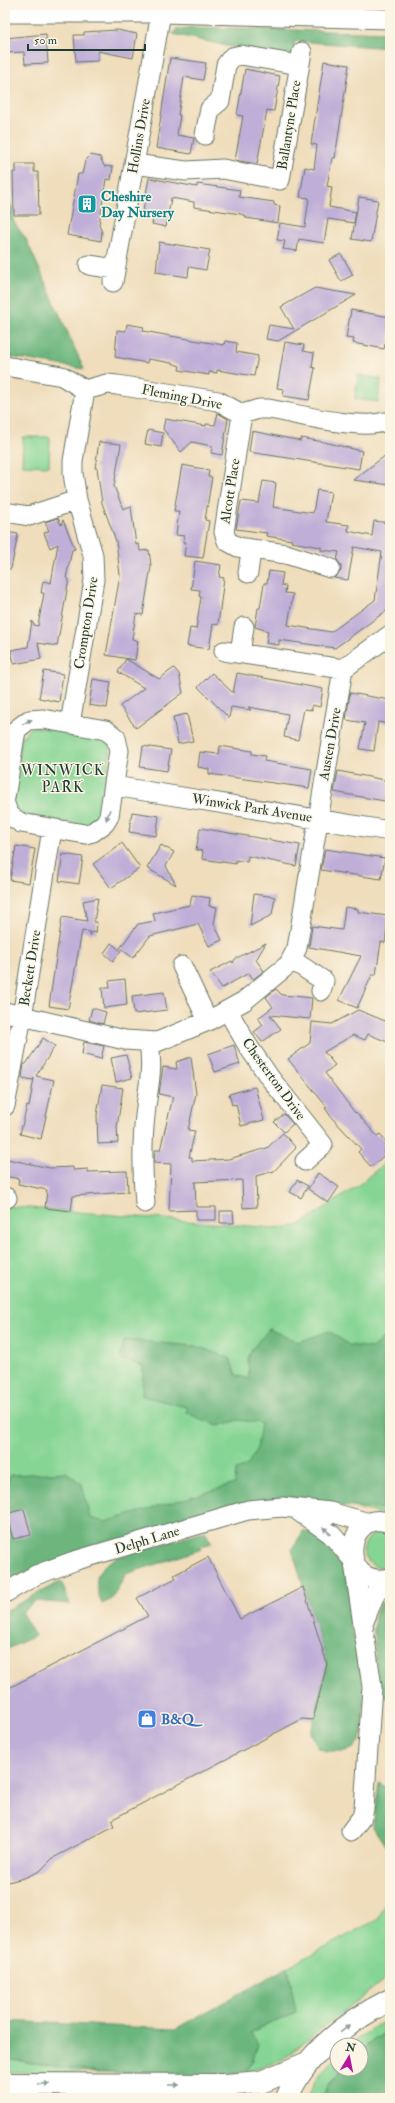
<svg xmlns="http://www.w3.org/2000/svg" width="395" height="2103" font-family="'IM FELL Double Pica',serif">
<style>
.green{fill:#86d594;stroke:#528964}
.forest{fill:#6cb67e;stroke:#467a59}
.building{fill:#bfafd8}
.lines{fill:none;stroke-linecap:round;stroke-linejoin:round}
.minor-casing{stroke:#687563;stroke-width:21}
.highway-casing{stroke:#687563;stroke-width:24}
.minor{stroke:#fff;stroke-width:19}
.highway{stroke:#fff;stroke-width:22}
.oneway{fill:#8f9e9a}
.labels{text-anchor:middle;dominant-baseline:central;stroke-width:3;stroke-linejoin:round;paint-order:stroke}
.street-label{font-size:14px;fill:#1f3d34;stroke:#fcf5e5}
.culture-label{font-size:14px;font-weight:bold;fill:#0d838f;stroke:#fcf5e5;text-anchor:start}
.shop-label{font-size:14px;font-weight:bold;fill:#366cbe;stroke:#fcf5e5;text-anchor:start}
.neighbourhood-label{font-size:15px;letter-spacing:1px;fill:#1f3d34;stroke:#fcf5e5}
</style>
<rect width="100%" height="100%" fill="#fcf5e5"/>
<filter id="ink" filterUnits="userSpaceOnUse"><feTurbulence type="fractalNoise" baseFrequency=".025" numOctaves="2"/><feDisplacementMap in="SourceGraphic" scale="8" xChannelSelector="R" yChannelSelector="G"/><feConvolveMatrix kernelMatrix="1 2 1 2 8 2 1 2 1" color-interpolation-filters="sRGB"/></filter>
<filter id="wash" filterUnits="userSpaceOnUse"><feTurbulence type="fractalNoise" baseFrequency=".012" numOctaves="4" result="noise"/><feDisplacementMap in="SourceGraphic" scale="16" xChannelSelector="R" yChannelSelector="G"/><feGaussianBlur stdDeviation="0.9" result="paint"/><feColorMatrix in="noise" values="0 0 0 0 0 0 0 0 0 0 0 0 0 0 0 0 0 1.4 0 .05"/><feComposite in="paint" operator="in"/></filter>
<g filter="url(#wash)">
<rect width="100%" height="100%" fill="#efddbb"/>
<!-- green -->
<path class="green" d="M358 375 381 379 378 402 355 399Z
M23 437H50L49 466 22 465Z
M31 727 98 735 111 744 102 816 93 827 18 815 12 807 21 738Z
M390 1155V1516L264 1486 79 1541 5 1503V1206L273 1228 298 1226 356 1187 386 1162Z
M383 1532 390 1535V1566C377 1570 367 1565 363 1551 365 1540 371 1533 383 1532Z
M390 1895V1975L279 2062 245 2071 253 2060 250 2032 296 2013 288 1967 378 1919Z
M390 2019V2029L361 2049V2045H349L376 2026Z
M337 2056V2069H342L327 2087 322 2098H306L315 2081Z
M5 2059 98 2072H5Z"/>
<!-- forest -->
<path class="forest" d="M193 27 390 33V48L295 41 293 54 282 58 173 34 176 30Z
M5 192 13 210V221L26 239 84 369 5 356Z
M269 1329 298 1342 329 1331 349 1345 372 1348 386 1335 390 1338V1510C372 1507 353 1508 334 1505 307 1501 297 1494 267 1499L77 1553 5 1581V1483L11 1475 66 1472 82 1484 90 1518 105 1522 235 1484 236 1470 247 1466 257 1448 261 1423 238 1420 220 1426C208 1421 197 1419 187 1412V1407L142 1396 143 1366 120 1358 124 1340 196 1346 230 1358 236 1375 249 1379 248 1359 252 1349Z
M304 1530 327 1543 343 1565 350 1593 351 1623 362 1680 364 1699 361 1740 354 1748 346 1751H326L318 1748 311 1733 327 1664 292 1549Z
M205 1532 212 1543 201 1546 202 1549 126 1574 112 1599 102 1604C93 1580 94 1569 118 1557Z
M61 1581 70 1604 35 1601 22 1613 35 1636 5 1650V1611Z
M390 1598V1617L386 1620 383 1628 390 1665V1697L381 1698C379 1679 369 1626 377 1610 380 1603 383 1600 390 1598Z
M379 1783 390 1790V1853L373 1827Z
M288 1967 296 2013 250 2032 258 2044 253 2060 245 2071 222 2076 98 2072 5 2059V2021L175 2029Z
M390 2029V2098H322L327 2087 342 2069H361V2049Z
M260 2091 259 2098H5V2093Z"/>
<g id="blocks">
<!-- building -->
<path class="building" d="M117 30 137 34 133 58 98 51V61L76 62 74 35H84V32Z
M46 34 48 63 25 64 24 52 5 53V38Z
M170 58 206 63 203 80 184 77 178 115H180L177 135 194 138 191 154 156 148Z
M324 61 349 65 335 158H332L327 186 332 187 329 207 356 212 354 223 328 219 324 243 299 239 297 251 283 249 285 241 277 240 280 223 305 227 309 198 300 197 305 167 314 169 317 145 311 144Z
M245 69 280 76 274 111 267 110 257 164 235 160 243 116 237 115Z
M91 155 100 157 104 166 113 167 111 180 106 179 99 225 102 232 101 241 67 235 78 174H82L85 161Z
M16 164H34V172H38L39 215H14L13 172H16Z
M149 178 197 187V184L240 190 239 197 274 202V205L280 206 278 223 246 218V216L241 214 194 207V202L171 198 166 227 152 224 153 218 142 216Z
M359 197 378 200 371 242 352 239Z
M159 242 210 250 206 270 189 267 188 277 156 272Z
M341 254 353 275 341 281 329 260Z
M315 288 356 295 278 341 266 339 269 325 294 329 281 307Z
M351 310 390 317V345L385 344 384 349 353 343 354 339 346 338Z
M127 324 144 327 143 331 199 341 224 345 225 341 237 343 236 352 258 356 254 376 217 370V373L209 372V375L179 370 180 366 172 363 148 359 147 363 115 357 117 330 126 331Z
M285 342 304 345 303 351 314 353 312 367 315 368 309 400 283 396 284 389 277 388Z
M218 413 228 419 222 455 211 453 212 446 192 442 181 452 163 429 165 419 206 426V424L215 425Z
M148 430 163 433 161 447 145 444Z
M252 431 301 441V438L324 442 362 451 359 469 249 452Z
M99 442 121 444 114 486 123 509 131 506 136 545 139 544 140 551 149 550 151 566 143 615 136 614 132 639 138 641 135 660 106 655 120 575 116 541 102 503 97 468H95Z
M390 452V485L353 480Z
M182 465 209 470 208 477H212L205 520 209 521 203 558 184 556 186 542H183L184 536 176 535 179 511H174Z
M263 481 276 483 273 507 313 513 317 490 331 492 326 522 349 525 348 531 372 536 374 521 390 523V608L335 648 279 640V645L266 643 268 631 255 627 258 608H260L264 583H267L269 571 283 573 281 585 286 586 285 593 293 594 288 625 331 632 375 600 382 552 354 547 348 580 334 578 341 571V565L337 560 339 552 321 550V547L291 542 292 540 266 536 267 533 236 529 241 501 259 503Z
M58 518 61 525 63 520 75 549 72 550 66 578 69 579 57 646 38 643 41 659 14 664 11 650 28 647 32 621 34 625 38 626 44 593H41L43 581 51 583 58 544 50 548 44 533 49 531 45 522Z
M5 532 18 534 11 569H5Z
M195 561 221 565 219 577 224 578 218 625 213 624 209 649 187 646 190 628 196 629 201 597 199 596 200 590 191 589Z
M126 659 159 679 174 668 179 674 183 693 136 728 120 706 144 688 118 672Z
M44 671 63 674 59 702 39 698Z
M212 673 233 693 237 673 323 689 320 707 312 705V710L304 709 298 740 284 737 288 714 248 707 251 710 231 707 229 718 198 687Z
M93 679 111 682 107 708 89 705Z
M350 693 390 700V724L378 722 374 751 360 749 365 723 346 720Z
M187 714 193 741 178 744 173 717Z
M143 746 171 750 167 771 140 767Z
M220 746 252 751V754L265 756 264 761 312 769 309 788 209 774V769L198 767 200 752 219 754Z
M338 771 390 781V802L334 792Z
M132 812 159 816 156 836 129 832Z
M200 828 300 845 296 866 248 856 247 862 236 860V864L202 859 203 851 196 850Z
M122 843 140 868 111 888 93 864Z
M161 845 174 852 166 866 176 885 147 868Z
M16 846 35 849 29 883 10 880Z
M325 849 385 858 381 879 321 870Z
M63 854 83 857 79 884 59 881Z
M254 894 275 897 272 915 250 926Z
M192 895 210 898 209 906 217 907 214 924 222 940 209 946 198 924 150 936 133 958 120 948 138 924 155 921 153 913 190 905Z
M98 898 94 922H97L96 933 92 932 90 936V932L82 931 68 1009 49 1006 62 917 87 921 83 901Z
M345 907 358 909V912L388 916 385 943 381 942 376 975H372L357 1008 339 1000 361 956 309 947 312 926 342 930Z
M111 943 121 951 113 961 104 953Z
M266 943 256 960 264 971 253 979 249 973 222 988 210 972 232 961 233 963 235 959Z
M125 979 127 1005 104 1008 102 988H110L109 981Z
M276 989 282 995 312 998 310 1019 270 1015 281 1029 262 1042 254 1032 263 1025 258 1018 273 1007 266 997Z
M164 992 167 1010 134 1014 132 996Z
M92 1008 106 1012 103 1024 89 1020Z
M358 1010 390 1023V1043L368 1034 365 1040 353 1035 324 1052 335 1065 325 1073 355 1113 356 1112 377 1136 380 1134 390 1145 384 1151 386 1154 371 1167 358 1152 361 1149 332 1118 325 1108 327 1107 288 1059 310 1043 312 1022 332 1024Z
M43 1038 55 1046 36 1076 54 1080 41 1139 20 1134 27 1106 29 1107 34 1078 33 1080 22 1078 24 1064H26Z
M84 1042 104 1046 101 1059 82 1054Z
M234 1045 240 1064 215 1072 208 1054Z
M126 1055 132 1078 116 1082 111 1058Z
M191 1057 196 1094 188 1130 195 1131 189 1157H192V1161L229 1159 267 1148 283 1133 296 1148 274 1171 256 1176 257 1207 243 1208 242 1180 195 1182 196 1207H216V1220H196V1210L169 1211 171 1164 154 1163 155 1150H160L173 1097 159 1094 163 1067 177 1069 176 1062Z
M102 1085 123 1088 117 1127 118 1143 98 1144 97 1115Z
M255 1087 264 1120 241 1126 236 1104 232 1105 229 1094Z
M284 1114 293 1124 284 1132 274 1122Z
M7 1159 50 1168 73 1167V1170L88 1169V1172L127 1171 128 1192 73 1196 71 1211 45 1208 47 1190 18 1184 19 1179 5 1176Z
M318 1173 339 1187 328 1203 308 1189Z
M297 1180 308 1186 301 1198 290 1192Z
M220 1211H233L234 1223H220Z
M24 1509 31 1535 13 1539 6 1514Z
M208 1557 240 1619 303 1587 327 1664 313 1720 302 1719 111 1820 114 1826 53 1858 40 1871 24 1878 8 1882 5 1875V1690L148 1616 137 1598 176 1578 174 1575Z"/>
</g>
</g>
<g filter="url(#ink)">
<use href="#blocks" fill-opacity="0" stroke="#687563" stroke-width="1"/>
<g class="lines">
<defs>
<path id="minor" d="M5 13H161L390 19
M205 135 210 109 220 101 226 65 232 57 241 55 299 65
M134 164 186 171 223 169 280 180 302 52
M89 265 115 269
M113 282 161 13
M5 366 62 376 85 390 107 384 117 385 218 401 242 414 259 409H269C298 414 357 430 384 422
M242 414 224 532 227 541 238 547 286 554 330 568
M5 512 29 516 77 500
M248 573 251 550
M224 651 343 669
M240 653 244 627
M70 724 94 580 93 555 77 500 73 473V461L85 390
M114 786 390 831
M5 798 15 736 17 729 29 720 43 719 106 730 116 738 119 751 109 816 105 823 93 832 85 834 21 823 9 815 5 804
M292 960 324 981 321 991
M182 966 208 1021
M228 1011 248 1046 270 1078 323 1145 305 1161
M5 1012 125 1040 157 1042 208 1021 244 1001 289 964 297 948 343 669 390 635
M5 1106 22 1017 52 829
M5 1197 7 1198
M145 1203C142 1171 142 1138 146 1107 149 1082 153 1069 149 1043
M298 1511 331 1534 353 1560
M390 1523C345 1506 336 1590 390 1578
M5 1593 36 1575 74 1561 248 1510 282 1507 330 1512 369 1523
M363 1624 376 1592 388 1579
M351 1831 362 1817 364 1809 372 1687 354 1563"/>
<path id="highway" d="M5 2084 225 2085 261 2082 305 2064
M287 2098C305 2054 348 2021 390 2000"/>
</defs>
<!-- minor casing -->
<use href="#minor" class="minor-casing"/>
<!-- highway casing -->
<use href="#highway" class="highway-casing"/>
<!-- minor -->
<use href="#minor" class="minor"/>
<!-- highway -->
<use href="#highway" class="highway"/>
</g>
<!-- one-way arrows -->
<defs><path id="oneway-solid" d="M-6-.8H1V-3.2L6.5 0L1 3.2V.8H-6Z"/></defs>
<g class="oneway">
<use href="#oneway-solid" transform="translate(27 722) rotate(-28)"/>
<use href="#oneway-solid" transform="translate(108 815) rotate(109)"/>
<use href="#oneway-solid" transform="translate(327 1531) rotate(-139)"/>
<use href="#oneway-solid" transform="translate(345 2029) rotate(-36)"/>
<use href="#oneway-solid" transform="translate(44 2084)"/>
<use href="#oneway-solid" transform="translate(174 2085)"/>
</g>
</g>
<!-- icons -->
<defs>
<symbol id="building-square" viewBox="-11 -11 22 22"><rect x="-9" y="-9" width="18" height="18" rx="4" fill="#0f9aa8" stroke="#fcf5e5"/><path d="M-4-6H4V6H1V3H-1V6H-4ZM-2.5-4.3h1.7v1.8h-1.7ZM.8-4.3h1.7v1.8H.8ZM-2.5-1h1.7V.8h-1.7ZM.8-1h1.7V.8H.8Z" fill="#fff"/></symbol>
<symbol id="shop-square" viewBox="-11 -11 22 22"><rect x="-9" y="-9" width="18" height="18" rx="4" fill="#3f7fe0" stroke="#fcf5e5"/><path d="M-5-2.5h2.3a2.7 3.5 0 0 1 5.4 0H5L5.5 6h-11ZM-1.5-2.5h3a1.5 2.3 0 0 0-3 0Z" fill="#fff"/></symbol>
</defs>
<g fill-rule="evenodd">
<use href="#building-square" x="76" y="193" width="22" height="22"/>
<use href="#shop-square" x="136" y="1708" width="22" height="22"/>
</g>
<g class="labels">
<!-- street labels -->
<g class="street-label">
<text transform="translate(289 125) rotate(-81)">Ballantyne Place</text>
<text transform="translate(139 136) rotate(-80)">Hollins Drive</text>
<text transform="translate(182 397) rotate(11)">Fleming Drive</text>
<text transform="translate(230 491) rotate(-81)">Alcott Place</text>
<text transform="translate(86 623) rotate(-81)">Crompton Drive</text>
<text transform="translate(330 744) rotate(-80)">Austen Drive</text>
<text transform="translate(252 808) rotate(9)">Winwick Park Avenue</text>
<text transform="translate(30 968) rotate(-81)">Beckett Drive</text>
<text transform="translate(274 1079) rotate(54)">Chesterton Drive</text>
<text transform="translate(147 1540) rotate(-17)">Delph Lane</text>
</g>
<!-- culture labels -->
<g class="culture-label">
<text x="101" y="196">Cheshire<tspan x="101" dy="16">Day Nursery</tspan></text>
</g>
<!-- shop labels -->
<g class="shop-label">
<text x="161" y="1719">B&amp;Q</text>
</g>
<!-- neighbourhood labels -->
<g class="neighbourhood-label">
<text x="63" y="770">WINWICK<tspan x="63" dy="17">PARK</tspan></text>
</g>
</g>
<!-- margin -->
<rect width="395" height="2103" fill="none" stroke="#fcf5e5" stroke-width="20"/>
<!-- north arrow -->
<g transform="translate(349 2057) rotate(10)"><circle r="19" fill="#fcf5e5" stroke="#a4ab9e"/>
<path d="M0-3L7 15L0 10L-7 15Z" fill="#b5179e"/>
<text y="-6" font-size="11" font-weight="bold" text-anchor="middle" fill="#1f3d34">N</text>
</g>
<!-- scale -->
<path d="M28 44v6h117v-6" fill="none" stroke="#1f3d34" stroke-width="2"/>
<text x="34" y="44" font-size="12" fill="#1f3d34" stroke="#fcf5e5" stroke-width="3" paint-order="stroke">50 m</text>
</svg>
